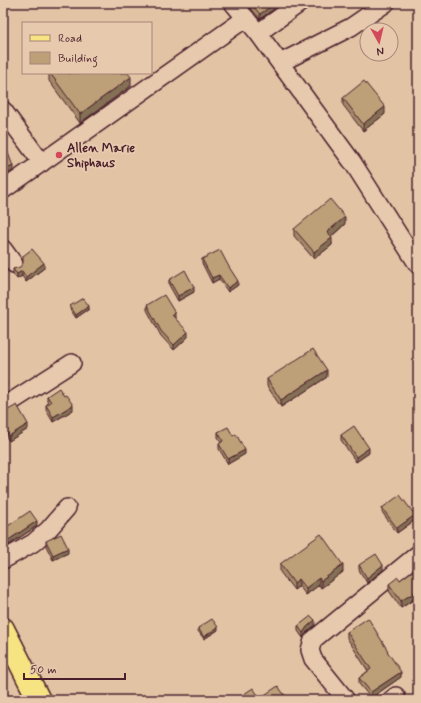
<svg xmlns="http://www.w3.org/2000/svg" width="421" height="703" font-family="Mynerve,sans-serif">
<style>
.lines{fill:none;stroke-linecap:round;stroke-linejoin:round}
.minor-casing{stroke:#4a1f2b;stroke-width:20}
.major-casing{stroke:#4a1f2b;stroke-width:25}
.minor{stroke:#e7c9ae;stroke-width:17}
.major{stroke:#f6e381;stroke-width:22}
.wall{fill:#a38967;stroke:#4a1f2b}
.shaded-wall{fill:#846f54;stroke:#4a1f2b}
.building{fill:#bd9f78;stroke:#4a1f2b}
.poi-dot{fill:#d1495b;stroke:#e7c9ae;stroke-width:1.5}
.labels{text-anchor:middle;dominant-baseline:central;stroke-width:4;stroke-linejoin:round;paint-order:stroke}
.poi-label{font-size:13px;font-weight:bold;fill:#4a1f2b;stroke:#e7c9ae;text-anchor:start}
</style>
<rect width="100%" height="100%" fill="#e2c4a5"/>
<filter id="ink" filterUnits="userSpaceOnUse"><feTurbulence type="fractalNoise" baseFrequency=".025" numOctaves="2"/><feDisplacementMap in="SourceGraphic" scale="8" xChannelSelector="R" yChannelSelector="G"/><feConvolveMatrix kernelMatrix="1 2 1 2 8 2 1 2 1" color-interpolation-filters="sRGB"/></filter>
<g filter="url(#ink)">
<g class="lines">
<defs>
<path id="minor" d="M233 3 258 33 353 163 418 265
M258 33 300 3
M280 63 351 27 386 3
M3 110 42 163
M3 190 246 18
M3 249 14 264
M3 407 72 363
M3 560 33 543 48 530 67 508
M346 700 313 659 310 650 313 640 418 554
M391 700 396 696"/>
<path id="major" d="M3 629 39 700"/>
</defs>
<!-- minor casing -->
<use href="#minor" class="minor-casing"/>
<!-- major casing -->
<use href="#major" class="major-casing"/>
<!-- minor -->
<use href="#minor" class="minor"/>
<!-- major -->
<use href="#major" class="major"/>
</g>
<!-- wall -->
<path class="wall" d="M246 3H273L274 9 260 19Z
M49 73H68L69 74 131 86 80 123 49 81Z
M343 98 385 114 363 131 343 105Z
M418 210V221L416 219V211Z
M345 224 331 237 332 245 314 259 294 236V229Z
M202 259 238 285 228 292 219 279 212 283 202 263Z
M44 268 26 282 22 276 17 279 13 274V269Z
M169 280 194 292 178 301 169 285Z
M147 305 175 318 188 337 174 350 161 336 147 310Z
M70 306 89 309 76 318 70 309Z
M327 377 281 407 267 386V379Z
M47 396H64L73 410 53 422 46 410V405L48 403 47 401Z
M3 412 28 429 9 441 3 431Z
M218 432 233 436 245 454 228 464 219 449V444L221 443 218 437Z
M341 435 369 453 356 462 341 440Z
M382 508 415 520 397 533 382 512Z
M3 517 8 526H37L7 546 3 539Z
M46 541 68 553 53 560 46 546Z
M280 564 343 572 321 588 319 585 306 595 299 586 294 590 280 572Z
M359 565 383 570 367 583 359 570Z
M418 567V597L401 608 389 591V584L400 580Z
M315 625 307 632 303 638 298 631V626Z
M198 628 218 630 204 639 198 631Z
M347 632 388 653 401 677 371 698 359 684V678L368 671 347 638Z
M244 694 260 698 288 700H244Z"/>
<!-- shaded-wall -->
<path class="shaded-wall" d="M274 4V9L260 19V14Z
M131 77V86L80 123V114Z
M385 107V114L363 131V124Z
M13 166V171L3 175V170Z
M345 217V224L327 240V232Z
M332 238V245L314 259V252Z
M44 263V268L26 282V277Z
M22 271V276L17 279V274Z
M219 275V279L212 283V278Z
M238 281V285L228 292V288Z
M194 287V292L178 301V296Z
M89 306V309L76 318V315Z
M175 313V318L172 315Z
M188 332V337L174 350V345Z
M327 370V377L281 407V400Z
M6 383V386L3 388V385Z
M73 405V410L53 422V417Z
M28 424V429L9 441V436Z
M369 448V453L356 462V457Z
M245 450V454L228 464V459Z
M415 515V520L397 533V528Z
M37 521V526L7 546V541Z
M68 548V553L53 560V555Z
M343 565V572L321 588V581Z
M383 565V570L367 583V578Z
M319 578V585L306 595V588Z
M299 579V586L294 590V583Z
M418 590V596L401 608V601Z
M315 620V625L307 632 303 638V633L307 627Z
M218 627V630L204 639V637Z
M401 672V677L371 698V692Z"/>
<!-- building -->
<path class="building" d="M250 3H273L274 4 260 14Z
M50 73H68L69 74 71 73H128L131 77 80 114Z
M364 81 385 107 363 124 343 98Z
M3 140 13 166 3 170Z
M330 199 345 217 327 232 332 238 314 252 294 229Z
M32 249 44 263 26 277 22 271 17 274 13 269 20 267 23 263V256Z
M220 250 229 267 238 281 228 288 219 275 212 278 202 259Z
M185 270 194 287 178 296 169 280Z
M164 295 175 313 172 315 188 332 174 345 161 331 147 305Z
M83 298 89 306 76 315 70 306Z
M313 349 327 370 281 400 267 379Z
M3 380 6 383 3 385Z
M59 388 64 396 66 395 73 405 53 417 46 405 51 402 47 396Z
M17 405 28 424 9 436 3 426V412L8 410Z
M354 426 369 448 356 457 341 435Z
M228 427 233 436 236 434 245 450 228 459 219 444 223 441 218 432Z
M400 495 415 515 397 528 382 508Z
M30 511 37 521 7 541 3 534V517L8 526Z
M61 534 68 548 53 555 46 541Z
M321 534 343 565 321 581 319 578 306 588 299 579 294 583 280 564Z
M376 554 383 565 367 578 359 565Z
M418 567V590L401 601 389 584 398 577 400 580Z
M311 616 315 620 307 627 303 633 298 626Z
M368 618 388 651H387L401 672 371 692 359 678 371 669 347 632Z
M212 619 218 627 204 637 198 628Z
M278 686 288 700H248L244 694 253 688 260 698Z"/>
</g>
<!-- markers -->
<circle class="poi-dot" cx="59" cy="155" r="4"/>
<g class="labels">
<!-- poi labels -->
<g class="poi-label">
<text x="67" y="148">Allen Marie<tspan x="67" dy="15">Shiphaus</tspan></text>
</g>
</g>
<!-- margin -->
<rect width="421" height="703" fill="none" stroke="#e7c9ae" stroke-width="16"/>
<rect x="8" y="8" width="405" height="687" fill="none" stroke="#4a1f2b" stroke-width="1.5" filter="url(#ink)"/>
<!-- legend -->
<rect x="22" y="22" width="130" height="52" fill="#e7c9ae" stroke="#a8857a"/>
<rect x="30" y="35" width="20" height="6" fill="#f6e381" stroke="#a8857a"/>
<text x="58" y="42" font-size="12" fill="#4a1f2b">Road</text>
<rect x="30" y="52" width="20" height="12" fill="#bd9f78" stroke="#a8857a"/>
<text x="58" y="62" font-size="12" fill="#4a1f2b">Building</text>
<!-- north arrow -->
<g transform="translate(379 42) rotate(172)"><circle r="19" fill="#e7c9ae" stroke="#a8857a"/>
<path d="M0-3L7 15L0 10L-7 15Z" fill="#d1495b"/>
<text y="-6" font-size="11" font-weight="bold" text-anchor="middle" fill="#4a1f2b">N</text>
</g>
<!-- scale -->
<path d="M24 673v6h101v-6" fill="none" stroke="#4a1f2b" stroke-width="2"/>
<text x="30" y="673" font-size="12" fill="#4a1f2b" stroke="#e7c9ae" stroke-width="3" paint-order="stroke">50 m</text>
</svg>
